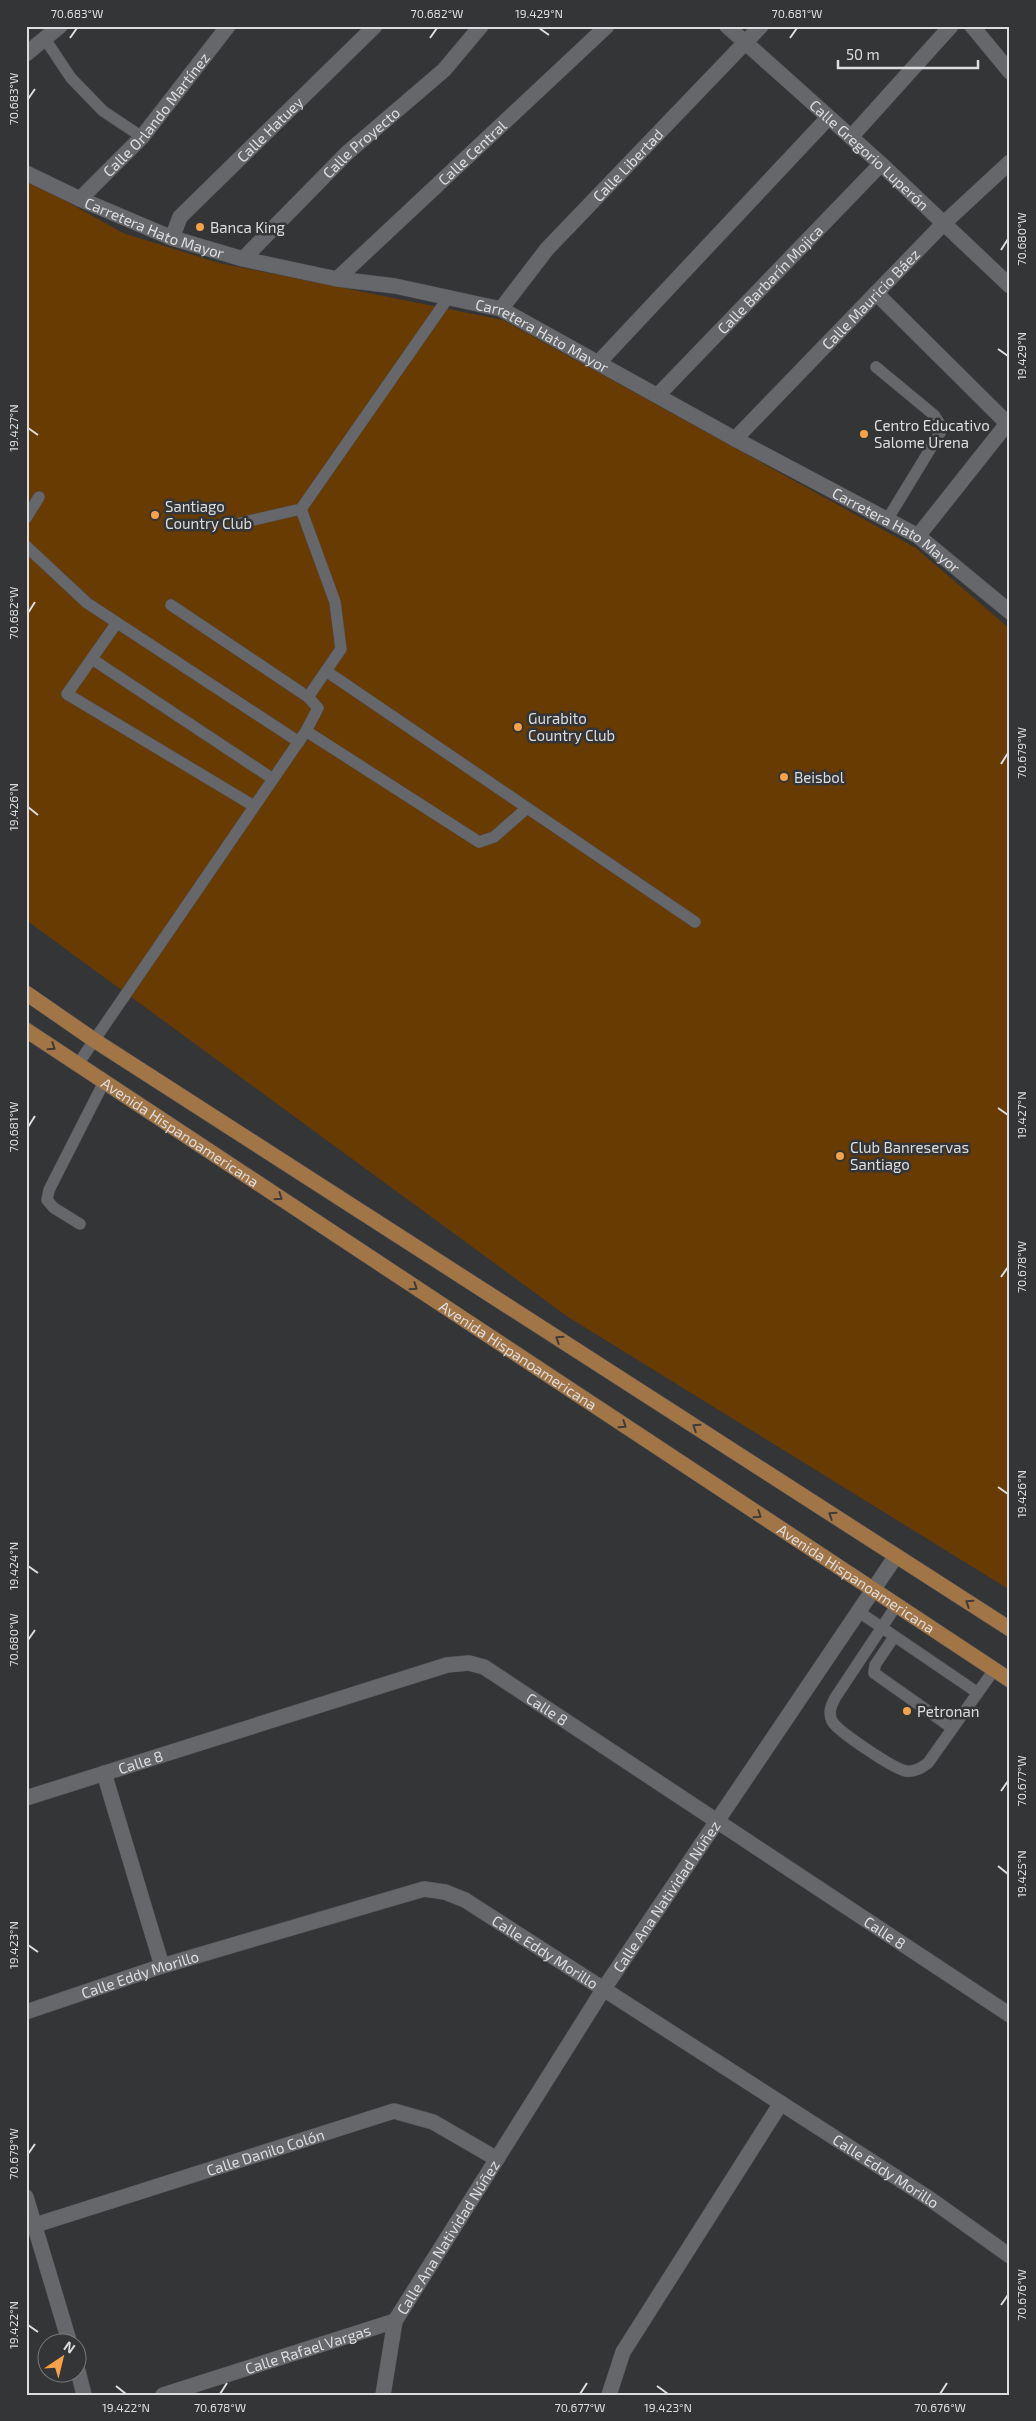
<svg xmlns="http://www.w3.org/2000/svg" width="1036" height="2421" font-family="'Exo 2',sans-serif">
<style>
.green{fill:#673b01}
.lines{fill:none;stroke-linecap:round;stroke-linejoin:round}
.lane-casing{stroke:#525255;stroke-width:12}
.street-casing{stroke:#525255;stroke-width:16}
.secondary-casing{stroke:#525255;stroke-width:16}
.primary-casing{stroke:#525255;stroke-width:16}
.lane{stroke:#66676a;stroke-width:11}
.street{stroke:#66676a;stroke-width:15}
.secondary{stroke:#66676a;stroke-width:15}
.primary{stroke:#a17546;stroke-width:15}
.oneway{stroke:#3f3b38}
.ticks{fill:none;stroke:#dddddf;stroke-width:2}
.poi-dot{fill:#f7a248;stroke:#343537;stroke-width:2}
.labels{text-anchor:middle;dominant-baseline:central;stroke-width:5;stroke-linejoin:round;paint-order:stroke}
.street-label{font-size:15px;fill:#dddddf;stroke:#343537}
.poi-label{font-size:15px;fill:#dddddf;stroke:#343537;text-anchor:start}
.neatline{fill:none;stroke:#dddddf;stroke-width:2}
.ticks-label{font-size:12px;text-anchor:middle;fill:#dddddf}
</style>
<rect width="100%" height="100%" fill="#343537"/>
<!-- green -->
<path class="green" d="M26 179 123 233 219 263 503 320 916 548 1010 629V1590L568 1317 26 920Z"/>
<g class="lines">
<defs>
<path id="lane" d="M45 39 71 78 103 111 142 137
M876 367 934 415 941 426 940 433 887 520
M301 509 335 602 341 649 308 697
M26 518 39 497
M236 524 301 509 448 298
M26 546 87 603 299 742
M116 624 67 694 254 806
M92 659 273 779
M326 671 695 922
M306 731 479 842 494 837 527 808
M78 1064 306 731 318 708 308 697 171 605
M80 1224 54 1208 47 1200 49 1190 104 1082
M896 1606 835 1698C831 1706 828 1712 832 1721 837 1731 894 1769 906 1771 915 1772 921 1768 928 1763L994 1670
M859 1612 978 1693
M894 1637 875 1665 874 1673 952 1728"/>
<g id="street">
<path id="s1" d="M727 26 881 164 1010 286"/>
<path d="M972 26 1010 72"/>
<path d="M26 54 60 26"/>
<path d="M851 137 951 26"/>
<path id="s2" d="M80 199 142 137 228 26"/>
<path id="s3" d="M172 238 180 217 375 26"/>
<path id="s4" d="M243 259 347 153 444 70 481 26"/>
<path id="s5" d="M337 279 607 26"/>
<path d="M876 293 1007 423"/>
<path id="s6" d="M501 309 547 249 761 26"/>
<path d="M599 362 828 118"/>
<path id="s7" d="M658 395 881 164"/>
<path id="s8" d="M735 439 943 224 1010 162"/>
<path d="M918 536 1010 420"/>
<path d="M104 1773 162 1966"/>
<path id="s9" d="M26 1798 447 1665 469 1663 484 1667 1010 2015"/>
<path id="s10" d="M26 2012 162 1966 424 1889 445 1892 465 1900 930 2199 1010 2256"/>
<path d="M26 2197 70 2344"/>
<path id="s11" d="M26 2228 394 2111 433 2122 497 2159"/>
<path d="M78 2371 84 2395"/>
<path id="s12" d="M163 2395 395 2321"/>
<path id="s13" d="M383 2395 395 2321 603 1990 896 1556"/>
<path d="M609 2395 623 2352 781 2103"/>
</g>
<g id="secondary">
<path id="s14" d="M26 173 80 199 172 238 243 259 337 279 395 286 501 309 735 439 918 536 1010 612"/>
</g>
<g id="primary">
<path d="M26 993 94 1040 1010 1629"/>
<path id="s15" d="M26 1030 1010 1680"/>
</g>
</defs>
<!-- lane casing -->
<use href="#lane" class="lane-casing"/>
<!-- street casing -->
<use href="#street" class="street-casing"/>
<!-- secondary casing -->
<use href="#secondary" class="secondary-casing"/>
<!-- primary casing -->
<use href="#primary" class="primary-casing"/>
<!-- lane -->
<use href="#lane" class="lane"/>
<!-- street -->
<use href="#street" class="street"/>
<!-- secondary -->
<use href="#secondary" class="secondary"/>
<!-- primary -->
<use href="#primary" class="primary"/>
</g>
<!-- one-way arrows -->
<defs><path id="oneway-chevron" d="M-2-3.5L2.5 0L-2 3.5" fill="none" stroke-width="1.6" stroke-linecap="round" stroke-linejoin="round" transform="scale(1.25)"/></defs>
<g class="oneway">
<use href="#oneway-chevron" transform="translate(52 1047) rotate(34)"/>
<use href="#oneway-chevron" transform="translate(279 1197) rotate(34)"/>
<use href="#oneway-chevron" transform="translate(414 1287) rotate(34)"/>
<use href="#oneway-chevron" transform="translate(559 1339) rotate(-147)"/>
<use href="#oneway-chevron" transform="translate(623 1425) rotate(34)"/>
<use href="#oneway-chevron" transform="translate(696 1427) rotate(-147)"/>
<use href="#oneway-chevron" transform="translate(758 1515) rotate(34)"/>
<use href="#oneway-chevron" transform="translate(832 1515) rotate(-147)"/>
<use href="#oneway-chevron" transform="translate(969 1603) rotate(-147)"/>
</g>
<!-- ticks -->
<path class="ticks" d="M539 28 549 35M70 38 77 28M430 38 437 28M790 38 797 28M28 99 35 89M1001 250 1008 239M998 349 1008 356M28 428 38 435M28 613 35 602M1001 764 1008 753M28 807 38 815M998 1108 1008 1115M28 1127 35 1116M1001 1277 1008 1267M998 1487 1008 1494M28 1566 38 1573M28 1640 35 1630M1001 1791 1008 1781M998 1866 1008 1874M28 1945 38 1952M28 2154 35 2144M1001 2305 1008 2295M28 2325 38 2332M116 2386 126 2394M657 2386 668 2394M220 2394 227 2383M580 2394 587 2383M940 2394 947 2383"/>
<!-- markers -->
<g class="poi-dot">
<circle cx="200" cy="227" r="5"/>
<circle cx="864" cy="434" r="5"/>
<circle cx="155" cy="515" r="5"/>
<circle cx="518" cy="727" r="5"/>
<circle cx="784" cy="777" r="5"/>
<circle cx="840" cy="1156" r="5"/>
<circle cx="907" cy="1711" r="5"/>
</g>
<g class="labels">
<!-- street labels -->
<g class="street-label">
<text stroke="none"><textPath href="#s2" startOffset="114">Calle Orlando Martínez</textPath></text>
<text stroke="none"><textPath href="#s3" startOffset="148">Calle Hatuey</textPath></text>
<text stroke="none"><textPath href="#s4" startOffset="166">Calle Proyecto</textPath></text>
<text stroke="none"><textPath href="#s5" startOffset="185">Calle Central</textPath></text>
<text stroke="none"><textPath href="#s1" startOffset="192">Calle Gregorio Luperón</textPath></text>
<text stroke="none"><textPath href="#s6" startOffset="192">Calle Libertad</textPath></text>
<text stroke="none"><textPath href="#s14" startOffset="140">Carretera Hato Mayor</textPath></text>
<text stroke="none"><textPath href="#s7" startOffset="161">Calle Barbarín Mojica</textPath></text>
<text stroke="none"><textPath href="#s8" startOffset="195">Calle Mauricio Báez</textPath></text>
<text stroke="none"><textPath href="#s14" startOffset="545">Carretera Hato Mayor</textPath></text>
<text stroke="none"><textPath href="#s14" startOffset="950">Carretera Hato Mayor</textPath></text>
<text stroke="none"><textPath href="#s15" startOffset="185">Avenida Hispanoamericana</textPath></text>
<text stroke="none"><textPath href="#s15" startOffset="590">Avenida Hispanoamericana</textPath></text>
<text stroke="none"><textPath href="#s15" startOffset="995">Avenida Hispanoamericana</textPath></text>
<text stroke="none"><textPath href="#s9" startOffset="555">Calle 8</textPath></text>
<text stroke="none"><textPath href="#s9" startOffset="120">Calle 8</textPath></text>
<text stroke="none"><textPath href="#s13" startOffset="579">Calle Ana Natividad Núñez</textPath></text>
<text stroke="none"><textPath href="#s9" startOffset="960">Calle 8</textPath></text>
<text stroke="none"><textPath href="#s10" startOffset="555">Calle Eddy Morillo</textPath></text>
<text stroke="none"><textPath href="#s10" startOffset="120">Calle Eddy Morillo</textPath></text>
<text stroke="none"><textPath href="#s11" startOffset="251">Calle Danilo Colón</textPath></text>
<text stroke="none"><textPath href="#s10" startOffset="960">Calle Eddy Morillo</textPath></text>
<text stroke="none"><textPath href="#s13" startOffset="174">Calle Ana Natividad Núñez</textPath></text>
<text stroke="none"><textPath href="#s12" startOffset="152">Calle Rafael Vargas</textPath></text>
</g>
<!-- poi labels -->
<g class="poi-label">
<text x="210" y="227">Banca King</text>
<text x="874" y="425">Centro Educativo<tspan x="874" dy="17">Salome Urena</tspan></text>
<text x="165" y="506">Santiago<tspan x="165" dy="17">Country Club</tspan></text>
<text x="528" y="718">Gurabito<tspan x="528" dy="17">Country Club</tspan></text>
<text x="794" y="777">Beisbol</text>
<text x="850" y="1147">Club Banreservas<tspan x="850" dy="17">Santiago</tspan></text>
<text x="917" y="1711">Petronan</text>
</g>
</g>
<!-- border -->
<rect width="1036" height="2421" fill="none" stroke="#343537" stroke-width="55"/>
<!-- north arrow -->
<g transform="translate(62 2358) rotate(35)"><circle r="24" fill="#343537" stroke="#78787a"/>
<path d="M0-4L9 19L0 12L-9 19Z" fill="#f7a248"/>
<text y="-8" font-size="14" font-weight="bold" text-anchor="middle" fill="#dddddf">N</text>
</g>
<!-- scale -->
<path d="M838 60v8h140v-8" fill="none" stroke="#dddddf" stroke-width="2.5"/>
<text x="846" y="60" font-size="15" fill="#dddddf" stroke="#343537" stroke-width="4" paint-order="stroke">50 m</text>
<rect x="28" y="28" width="980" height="2366" class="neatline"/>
<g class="ticks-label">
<text x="77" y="18">70.683°W</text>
<text x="437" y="18">70.682°W</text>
<text x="539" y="18">19.429°N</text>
<text x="797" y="18">70.681°W</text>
<text transform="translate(14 99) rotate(-90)" y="4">70.683°W</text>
<text transform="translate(1022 239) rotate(-90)" y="4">70.680°W</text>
<text transform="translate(1022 356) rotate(-90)" y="4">19.429°N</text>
<text transform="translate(14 428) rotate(-90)" y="4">19.427°N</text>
<text transform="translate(14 613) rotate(-90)" y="4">70.682°W</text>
<text transform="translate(1022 753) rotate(-90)" y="4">70.679°W</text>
<text transform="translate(14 807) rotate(-90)" y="4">19.426°N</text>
<text transform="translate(1022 1115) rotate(-90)" y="4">19.427°N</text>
<text transform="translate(14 1127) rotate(-90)" y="4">70.681°W</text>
<text transform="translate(1022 1267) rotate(-90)" y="4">70.678°W</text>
<text transform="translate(1022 1494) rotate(-90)" y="4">19.426°N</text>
<text transform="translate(14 1566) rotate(-90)" y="4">19.424°N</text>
<text transform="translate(14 1640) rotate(-90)" y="4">70.680°W</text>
<text transform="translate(1022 1781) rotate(-90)" y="4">70.677°W</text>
<text transform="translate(1022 1874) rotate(-90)" y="4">19.425°N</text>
<text transform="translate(14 1945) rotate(-90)" y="4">19.423°N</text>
<text transform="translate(14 2154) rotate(-90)" y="4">70.679°W</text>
<text transform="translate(1022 2295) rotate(-90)" y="4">70.676°W</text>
<text transform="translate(14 2325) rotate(-90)" y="4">19.422°N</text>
<text x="126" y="2412">19.422°N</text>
<text x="220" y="2412">70.678°W</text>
<text x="580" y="2412">70.677°W</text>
<text x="668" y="2412">19.423°N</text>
<text x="940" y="2412">70.676°W</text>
</g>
</svg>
